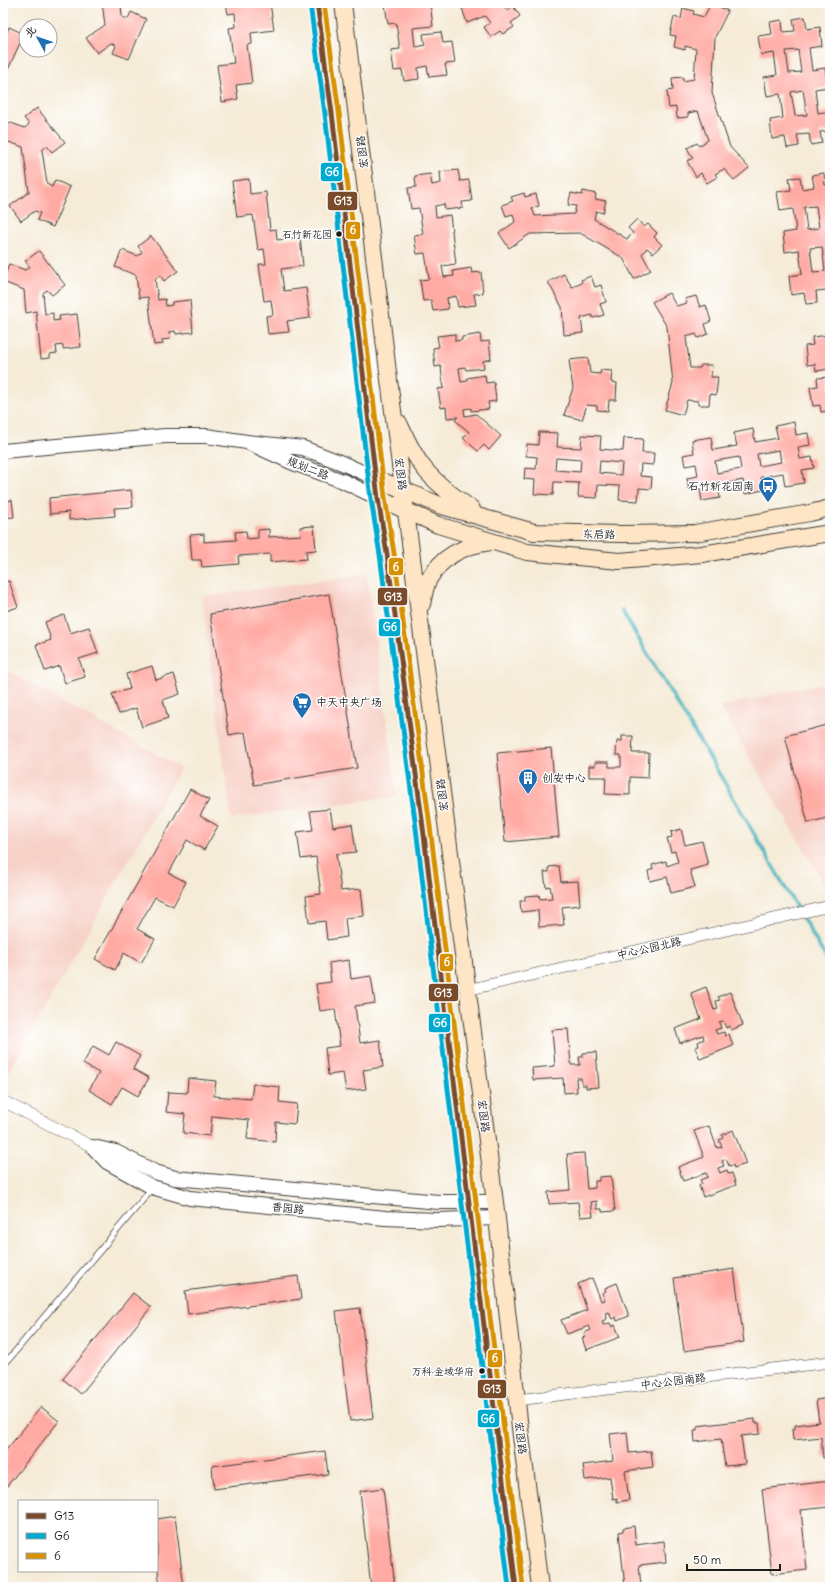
<svg xmlns="http://www.w3.org/2000/svg" width="833" height="1590" font-family="Delius,'LXGW WenKai TC',sans-serif">
<style>
.built{fill:#f7d1c7}
.lines{fill:none;stroke-linecap:round;stroke-linejoin:round}
.stream{stroke:#45b4be;stroke-width:3.5}
.building{fill:#ffaaa3;fill-rule:evenodd}
.service-casing{stroke:#3d3b38;stroke-width:7}
.minor-casing{stroke:#3d3b38;stroke-width:12}
.tertiary-casing{stroke:#3d3b38;stroke-width:16}
.secondary-casing{stroke:#3d3b38;stroke-width:18}
.service{stroke:#fff;stroke-width:5.5}
.minor{stroke:#fff;stroke-width:11}
.tertiary{stroke:#fff;stroke-width:14}
.secondary{stroke:#fde5c5;stroke-width:16}
.bus-1-casing{stroke:#fff;stroke-width:8}
.bus-2-casing{stroke:#fff;stroke-width:8}
.bus-3-casing{stroke:#fff;stroke-width:8}
.bus-1{stroke:#7a4b2a;stroke-width:5}
.bus-2{stroke:#00a9ce;stroke-width:5}
.bus-3{stroke:#d69104;stroke-width:5}
.bus-dot{fill:#1c1c1c;stroke:#fff;stroke-width:1.5}
.labels{text-anchor:middle;dominant-baseline:central;stroke-width:3;stroke-linejoin:round;paint-order:stroke}
.bus-label{font-size:10px;fill:#1c1c1c;stroke:#fff;text-anchor:end}
.street-label{font-size:11px;fill:#1c1c1c;stroke:#fff}
.poi-label{font-size:11px;fill:#1c1c1c;stroke:#fff;text-anchor:start}
.line-badge{stroke:#fff;stroke-width:1.5}
.badge-label{font-size:11px;text-anchor:middle;font-weight:bold;fill:#fff}
</style>
<rect width="100%" height="100%" fill="#fff"/>
<filter id="ink" filterUnits="userSpaceOnUse"><feTurbulence type="fractalNoise" baseFrequency=".025" numOctaves="2"/><feDisplacementMap in="SourceGraphic" scale="8" xChannelSelector="R" yChannelSelector="G"/><feConvolveMatrix kernelMatrix="1 2 1 2 8 2 1 2 1" color-interpolation-filters="sRGB"/></filter>
<filter id="wash" filterUnits="userSpaceOnUse"><feTurbulence type="fractalNoise" baseFrequency=".012" numOctaves="4" result="noise"/><feDisplacementMap in="SourceGraphic" scale="16" xChannelSelector="R" yChannelSelector="G"/><feGaussianBlur stdDeviation="0.9" result="paint"/><feColorMatrix in="noise" values="0 0 0 0 0 0 0 0 0 0 0 0 0 0 0 0 0 1.4 0 .05"/><feComposite in="paint" operator="in"/></filter>
<g filter="url(#wash)">
<rect width="100%" height="100%" fill="#f5ebd7"/>
<!-- built -->
<path class="built" d="M367 574 397 796 231 819 202 597Z
M3 668 181 768 3 1082Z
M830 681V886L826 887 720 707Z"/>
<g class="lines">
<!-- stream -->
<path class="stream" d="M622 611 723 780 830 965"/>
</g>
<g id="blocks">
<!-- building -->
<path class="building" d="M102 3H121L122 17 128 19 131 12 146 19 129 59 113 53 116 46 111 43 97 53 86 38 105 25Z
M226 3H270L274 30 251 33 252 44 247 45 252 83 236 85 238 99 222 102 217 65 234 63 229 28 236 27 235 13 228 14Z
M393 3H430L433 26 413 28 415 47 425 45 423 34 441 32 443 43 452 42 455 63 445 64 447 75 429 77 427 66 418 68 419 79 404 81 402 70 394 71 391 50 400 49 396 23 388 24 385 5Z
M467 3H503V4L507 11 513 6 520 16 511 23 514 27 503 34 500 31 491 37 484 27 490 23 485 16 467 23 461 5Z
M711 3 728 11 715 37 712 93 730 147 749 168 734 180 724 169 715 174 717 177 707 183 701 173 696 177 687 161 693 158 687 148 697 143 699 146 708 140 698 111 688 113V117L677 118 676 107 669 108 667 91 673 90 672 78 683 77V81L694 79 696 49 685 46V50L674 47 676 36 670 35 674 17 681 19 683 8 694 11 693 14 704 17Z
M805 17 807 29 820 27 822 46 809 48 812 70 825 68 828 87 815 89 818 113 830 111V131L820 132 822 143 811 145 809 134 797 135 799 146 787 148 785 137 772 139 770 120 783 118 780 94 767 96 764 77 777 75 774 53 761 55 758 36 772 34 770 22 782 20 783 32 795 31 793 19ZM798 50 801 72 789 73 786 51ZM803 90 807 115 795 116 791 92Z
M9 27 24 34 6 74 3 73V33L6 34Z
M37 108 65 142 52 152 47 146 42 150 47 184 52 187 55 180 70 187 53 227 37 220 40 213 35 211 21 221 10 206 29 192 23 147 3 140V136L8 122 25 128 29 124 24 118Z
M458 170 460 181 469 180 472 201 462 202 463 208 445 210 444 204 435 206 436 217 450 215 456 264 442 266 444 277 454 276 453 271 471 268 472 273 481 272 483 293 474 294 476 305 458 307 456 296 447 298 448 309 433 311 431 300 423 301 420 280 429 279 425 253 417 254 414 235 423 234 419 208 411 209 408 188 416 187 415 176 430 174 432 185 441 183 440 172Z
M824 173 825 185H830V204H828L830 220V299L828 290 816 291 817 303 806 304 804 293 791 295 789 276 802 274 799 250 785 252 783 233 796 231 793 209 780 211 777 192 791 190 789 178 800 177 802 189 814 187 812 175ZM816 206 819 228 807 230 804 207ZM822 247 825 271 813 272 810 248Z
M249 179 250 194 266 192 270 230 276 229 277 240 300 237 303 266 281 269 284 291 306 288 310 318 287 321 289 332 268 334 266 316 273 315 271 300 264 301 259 264H266L264 249 258 250 253 215 237 217 232 181Z
M583 191 596 194 595 199 606 201 603 213 596 211 594 219 627 239 633 233 628 228 637 219 644 227 648 224 657 233 654 237 662 245 653 253 647 248 642 254 651 270 634 279 623 258 580 233 530 234 509 248 499 233 515 222 513 214 506 216 502 205 513 201 511 197 524 193 525 197 536 194 539 206 532 208 535 216 574 214 576 206 568 205 571 193 582 195Z
M151 236 178 271 164 281 160 275 155 279 158 300 165 299 166 306 172 305V302L190 300 193 332 176 334 175 331 169 332 170 339 162 340 163 344 154 345 148 297 139 298 136 275 115 267 122 250 138 256 142 252 138 246Z
M39 251 65 285 52 295 47 290 43 293 45 314 53 313V321L60 320 59 316 77 314 81 347 63 349V345L56 346 57 353 50 354V358L41 359 36 311 26 313 24 290 3 282 9 264 25 270 30 267 25 261Z
M564 274 572 287 582 283 581 280 591 276 595 287 601 285 606 302 600 304 604 315 593 318 592 315 581 318 583 333 564 335 562 307 548 282Z
M669 293 676 306 687 303 685 299 696 296 700 307 706 305 711 321 705 324 708 334 698 338 696 334 686 337 690 368H700L701 365H712L711 377H718L716 395 710 394 709 405H698V401L687 400 683 415 665 410 673 383 667 327 652 302Z
M455 334V341L462 340V337L480 334 481 342 489 341 491 359 483 361 484 368 466 370 465 367 459 368 461 382 467 381V378L485 375 486 383 494 382 496 401 488 402 489 409 471 411V408L464 409 465 416 476 414 501 436 489 450 484 445 478 451 463 438 469 432 455 420 458 417 447 418 446 407 441 408 438 389 444 388 442 377 441 366 435 367 433 348 439 347 437 336Z
M830 335V369L816 371 815 364 807 365 805 346 813 345 812 337Z
M588 358 590 373 600 374 601 370 612 371 611 382 617 383 616 400H609L608 411 597 410V406L587 405 582 420 564 415 573 388 569 360Z
M830 377V411L821 412 820 405 813 406 810 387 818 386 817 378Z
M794 422 796 435 808 433 810 445 798 447 800 459 812 457 814 468 802 470 804 483 785 486 783 473 761 477 763 490 745 494 743 480 718 485 720 498 702 501 700 488 689 490 687 478 698 476 696 464 685 466 683 455 694 453 692 440 711 437 713 450 737 446 734 433 753 429 755 442 778 438 775 426ZM779 450 781 462 759 466 757 454ZM739 457 741 469 717 473 715 461Z
M539 432 558 433 557 447 581 448 582 435 601 436 600 449 623 451 624 438 643 439 642 453H654L653 465 641 464 640 476 652 477 651 489 639 488 638 501 619 500 620 486 598 485 597 498 578 497 579 483 554 482 553 495 534 494 535 480 524 479 525 468 536 469 537 457 526 456 527 444 538 445ZM556 458 581 460 580 472 555 470ZM600 461 622 463 621 475 599 473Z
M131 490 133 507 114 508 115 516 69 520V512L50 514 49 498Z
M12 500 14 517 3 518V501Z
M314 526 316 550 306 551 307 559 270 562V554L238 556 239 564 202 567 201 560H192L190 535 204 534V542L236 540 235 532 246 531 247 539 258 538V530L269 529V537L301 535 300 527Z
M9 581 18 607 3 612V583Z
M329 594 357 768 254 785 245 732 229 735 210 614Z
M64 615 70 633 89 627 98 653 79 659 85 677 65 683 59 666 45 671 36 645 51 640 45 622Z
M152 666 156 680 174 674 180 694 163 700 168 718 142 727 136 708 119 714 112 694 130 689 126 674Z
M830 724V817L808 823 785 736Z
M622 736H633L632 753H649L648 778 630 777V795L605 794 606 777H589V766H595V762H609V767H621V755H616L617 741H622Z
M551 748 559 837 505 842 497 753Z
M190 789 209 800 200 816 218 826 204 850 187 840 169 873 186 882 173 906 155 897 137 929 155 939 141 963 124 953 115 970 95 959Z
M330 809 333 827 352 824 356 852 336 854 341 891 361 889 364 916 345 918 347 937 327 940 325 921 309 923 306 896 321 894 316 857 301 859 297 832 313 830 310 811Z
M681 829 685 845 702 841 708 865 690 870 695 887 671 893 667 877 650 881 648 871 653 869 652 865 666 861 667 866 678 862 675 851 671 852 667 838 672 837 671 832Z
M559 866 561 882 578 881 580 905 562 907 564 925 539 927 538 910 521 912 520 901H525V896L539 895 540 899 552 898 550 886 546 887 544 872H549V867Z
M349 960 351 979 371 976 375 1003 355 1006 360 1043 380 1040 383 1067 363 1070 366 1089 346 1091 343 1073 328 1075 325 1048 340 1046 335 1009 320 1011 316 984 331 982 329 963Z
M706 987 714 1010 718 1009 716 1001 720 1000 718 997 730 992 743 1025 731 1030 730 1026 726 1028 723 1021 719 1022 721 1028 715 1030 717 1034 724 1032 725 1036 729 1034 733 1046 700 1059 695 1047 699 1046 698 1042 704 1039 703 1035 680 1043 675 1029 701 1019 691 993Z
M568 1029 571 1065H580L579 1057H583V1053L596 1052 599 1087 586 1088V1085H582L581 1078H576L577 1092 564 1093 563 1078 533 1080 532 1068 555 1066 552 1030Z
M116 1042 140 1056 133 1069 149 1078 138 1096 122 1087 112 1104 89 1090 99 1073 83 1064 93 1046 109 1055Z
M188 1078 216 1081 214 1096 251 1099 253 1084 280 1087 279 1102 297 1104 295 1124 276 1122 275 1142 247 1139 249 1120 212 1116 210 1136 183 1133 185 1114 166 1112 168 1092 187 1093Z
M709 1126 717 1148 722 1147 719 1140 723 1138 722 1135 733 1130 746 1164 734 1168 733 1165 729 1166 726 1159 722 1161 724 1166 718 1168 720 1173 727 1170 728 1174 732 1173 736 1185 703 1197 699 1185 702 1184 700 1180 708 1177 706 1173 683 1181 678 1167 704 1157 694 1131Z
M584 1153 587 1189 595 1188V1181H599V1177L611 1176 615 1211 602 1212V1209H597V1201L591 1202 593 1216 580 1217 578 1202 549 1204 548 1192 570 1190 567 1154Z
M734 1269 744 1342 684 1351 674 1278Z
M298 1276 301 1299 188 1314 185 1291Z
M592 1278 601 1301 605 1300 602 1293 606 1291 605 1288 617 1283 629 1316 617 1321 616 1317 612 1319 609 1312 605 1313 607 1319 602 1321 603 1325 610 1323 612 1327 615 1325 620 1337 586 1350 582 1338 585 1337 584 1333 591 1330 589 1326 567 1334 561 1320 587 1310 578 1284Z
M133 1293 151 1307 81 1394 63 1379Z
M360 1308 373 1418 350 1421 336 1311Z
M830 1398V1457L823 1458 821 1437 793 1440 792 1429H795V1425L819 1422 816 1400Z
M41 1407 59 1421 3 1491V1454Z
M755 1419V1423H759L760 1434 741 1436 745 1464 725 1466 721 1439 695 1442 694 1430H697V1426Z
M627 1432 629 1453 651 1451 653 1467 625 1471 629 1500 617 1502V1498L613 1499 610 1477 585 1480 583 1465 613 1461 610 1434Z
M325 1451 328 1474 214 1489 212 1466Z
M830 1481V1507L801 1510 807 1570 772 1574 762 1489Z
M383 1488 395 1587H371L360 1491Z
M175 1516 184 1587H160L157 1562V1519Z
M634 1526 636 1545 664 1541 666 1562 639 1565 641 1587H625L619 1532 623 1531V1528Z"/>
</g>
</g>
<g filter="url(#ink)">
<use href="#blocks" fill-opacity="0" stroke="#3d3b38" stroke-width="1"/>
<g class="lines">
<defs>
<path id="service" d="M3 1366 145 1197 152 1187"/>
<path id="minor" d="M467 990 830 906
M3 1101 93 1147
M517 1400 830 1362"/>
<path id="tertiary" d="M3 451 165 436H206L247 442
M375 478 342 463 303 448 247 442 293 463 343 481 378 498
M93 1147 107 1162 152 1187 190 1198 385 1218 438 1220 497 1218
M93 1147 116 1152 155 1172 175 1178 439 1202H495"/>
<path id="secondary" d="M317 3 332 113 378 498 387 554 423 827 516 1587
M343 3 388 372 497 1218 519 1420 540 1587
M399 423C406 438 413 454 423 467 436 484 454 497 472 509
M375 478 442 506 534 532 621 534 695 533 810 513 830 508
M378 498 438 525 527 552 619 561 702 554 830 533
M422 604C424 596 425 586 429 579 442 556 465 545 491 542"/>
</defs>
<!-- service casing -->
<use href="#service" class="service-casing"/>
<!-- minor casing -->
<use href="#minor" class="minor-casing"/>
<!-- tertiary casing -->
<use href="#tertiary" class="tertiary-casing"/>
<!-- secondary casing -->
<use href="#secondary" class="secondary-casing"/>
<!-- service -->
<use href="#service" class="service"/>
<!-- minor -->
<use href="#minor" class="minor"/>
<!-- tertiary -->
<use href="#tertiary" class="tertiary"/>
<!-- secondary -->
<use href="#secondary" class="secondary"/>
<defs>
<path id="bus-1" d="M317 3 332 113 378 498 387 554 423 827 516 1587"/>
<path id="bus-2" d="M310 4 325 114 371 499 380 555 416 828 509 1587"/>
<path id="bus-3" d="M324 3 339 112 385 497 394 553 430 826 523 1586"/>
</defs>
<!-- bus-1 casing -->
<use href="#bus-1" class="bus-1-casing"/>
<!-- bus-2 casing -->
<use href="#bus-2" class="bus-2-casing"/>
<!-- bus-3 casing -->
<use href="#bus-3" class="bus-3-casing"/>
<!-- bus-1 -->
<use href="#bus-1" class="bus-1"/>
<!-- bus-2 -->
<use href="#bus-2" class="bus-2"/>
<!-- bus-3 -->
<use href="#bus-3" class="bus-3"/>
</g>
</g>
<!-- icons -->
<defs>
<symbol id="bus-pin" viewBox="-11 -11 22 30"><path d="M0 17L-7.5 6A9.5 9.5 0 1 1 7.5 6Z" fill="#1f6fb2" stroke="#fff"/><path d="M-5-6H5V4H4V6H2V4H-2V6H-4V4H-5ZM-3.5-4V0h7V-4ZM-3.5 1.2v1.5H-2V1.2ZM2 1.2v1.5H3.5V1.2Z" fill="#fff"/></symbol>
<symbol id="supermarket-pin" viewBox="-11 -11 22 30"><path d="M0 17L-7.5 6A9.5 9.5 0 1 1 7.5 6Z" fill="#1f6fb2" stroke="#fff"/><path d="M-6-5.5h2.5l.6 2H6L4.5 2H-2.5L-4.4-4H-6ZM-1.5 3.2a1.3 1.3 0 1 0 .1 0ZM3 3.2a1.3 1.3 0 1 0 .1 0Z" fill="#fff"/></symbol>
<symbol id="building-pin" viewBox="-11 -11 22 30"><path d="M0 17L-7.5 6A9.5 9.5 0 1 1 7.5 6Z" fill="#1f6fb2" stroke="#fff"/><path d="M-4-6H4V6H1V3H-1V6H-4ZM-2.5-4.3h1.7v1.8h-1.7ZM.8-4.3h1.7v1.8H.8ZM-2.5-1h1.7V.8h-1.7ZM.8-1h1.7V.8H.8Z" fill="#fff"/></symbol>
</defs>
<g fill-rule="evenodd">
<use href="#bus-pin" x="757" y="475" width="22" height="30"/>
<use href="#supermarket-pin" x="291" y="691" width="22" height="30"/>
<use href="#building-pin" x="517" y="767" width="22" height="30"/>
</g>
<!-- markers -->
<g class="bus-dot">
<circle cx="339" cy="234" r="3.5"/>
<circle cx="482" cy="1371" r="3.5"/>
</g>
<g class="labels">
<!-- bus labels -->
<g class="bus-label">
<text x="332" y="234">石竹新花园</text>
<text x="474" y="1371">万科·金域华府</text>
</g>
<!-- street labels -->
<g class="street-label">
<text transform="translate(362 152) rotate(-97)">宏图路</text>
<text transform="translate(308 468) rotate(21)">规划二路</text>
<text transform="translate(401 474) rotate(83)">宏图路</text>
<text transform="translate(599 534) rotate(2)">东启路</text>
<text transform="translate(442 795) rotate(-97)">宏图路</text>
<text transform="translate(649 948) rotate(-13)">中心公园北路</text>
<text transform="translate(484 1116) rotate(83)">宏图路</text>
<text transform="translate(288 1208) rotate(6)">香园路</text>
<text transform="translate(673 1381) rotate(-7)">中心公园南路</text>
<text transform="translate(521 1438) rotate(83)">宏图路</text>
</g>
<!-- poi labels -->
<g class="poi-label">
<text x="754" y="486" text-anchor="end">石竹新花园南</text>
<text x="316" y="702">中天中央广场</text>
<text x="542" y="778">创安中心</text>
</g>
</g>
<g class="line-badge">
<rect x="320" y="162" width="23" height="20" rx="4" fill="#00a9ce"/>
<rect x="327" y="191" width="31" height="20" rx="4" fill="#7a4b2a"/>
<rect x="345" y="221" width="16" height="19" rx="4" fill="#d69104"/>
<rect x="388" y="557" width="16" height="19" rx="4" fill="#d69104"/>
<rect x="377" y="587" width="31" height="19" rx="4" fill="#7a4b2a"/>
<rect x="378" y="618" width="23" height="19" rx="4" fill="#00a9ce"/>
<rect x="439" y="953" width="15" height="19" rx="4" fill="#d69104"/>
<rect x="428" y="983" width="31" height="19" rx="4" fill="#7a4b2a"/>
<rect x="428" y="1013" width="23" height="20" rx="4" fill="#00a9ce"/>
<rect x="487" y="1349" width="16" height="19" rx="4" fill="#d69104"/>
<rect x="477" y="1379" width="30" height="20" rx="4" fill="#7a4b2a"/>
<rect x="477" y="1409" width="23" height="19" rx="4" fill="#00a9ce"/>
</g>
<g class="badge-label">
<text x="332" y="176">G6</text>
<text x="343" y="205">G13</text>
<text x="353" y="234">6</text>
<text x="396" y="571">6</text>
<text x="393" y="601">G13</text>
<text x="390" y="631">G6</text>
<text x="447" y="966">6</text>
<text x="443" y="997">G13</text>
<text x="440" y="1027">G6</text>
<text x="495" y="1362">6</text>
<text x="492" y="1393">G13</text>
<text x="488" y="1423">G6</text>
</g>
<!-- margin -->
<rect width="833" height="1590" fill="none" stroke="#fff" stroke-width="16"/>
<!-- legend -->
<rect x="18" y="1500" width="140" height="72" fill="#ffffff" stroke="#a4a4a4"/>
<rect x="26" y="1513" width="20" height="6" fill="#7a4b2a" stroke="#a4a4a4"/>
<text x="54" y="1520" font-size="12" fill="#1c1c1c">G13</text>
<rect x="26" y="1533" width="20" height="6" fill="#00a9ce" stroke="#a4a4a4"/>
<text x="54" y="1540" font-size="12" fill="#1c1c1c">G6</text>
<rect x="26" y="1553" width="20" height="6" fill="#d69104" stroke="#a4a4a4"/>
<text x="54" y="1560" font-size="12" fill="#1c1c1c">6</text>
<!-- north arrow -->
<g transform="translate(38 38) rotate(310)"><circle r="19" fill="#ffffff" stroke="#a4a4a4"/>
<path d="M0-3L7 15L0 10L-7 15Z" fill="#1f6fb2"/>
<text y="-6" font-size="11" font-weight="bold" text-anchor="middle" fill="#1c1c1c">北</text>
</g>
<!-- scale -->
<path d="M687 1564v6h93v-6" fill="none" stroke="#1c1c1c" stroke-width="2"/>
<text x="693" y="1564" font-size="12" fill="#1c1c1c" stroke="#ffffff" stroke-width="3" paint-order="stroke">50 m</text>
</svg>
